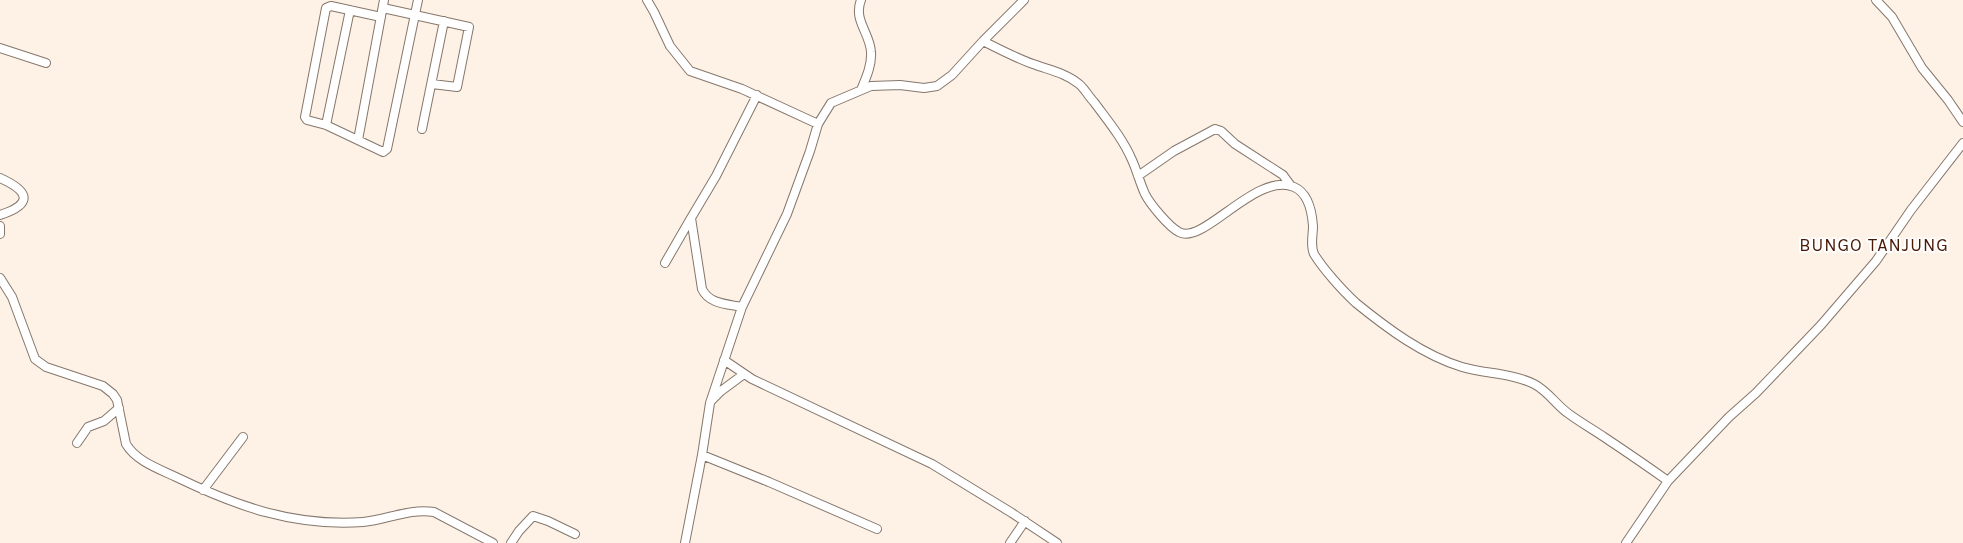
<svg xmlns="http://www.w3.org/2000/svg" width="1963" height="543" font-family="Karla,sans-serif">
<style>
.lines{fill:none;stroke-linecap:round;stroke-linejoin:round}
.minor-casing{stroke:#85776b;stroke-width:10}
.minor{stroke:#fff;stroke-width:8}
.labels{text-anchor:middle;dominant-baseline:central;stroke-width:4;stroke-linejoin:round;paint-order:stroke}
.quarter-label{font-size:18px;letter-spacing:1px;fill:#491906;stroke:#fff}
</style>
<rect width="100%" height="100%" fill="#fef1e6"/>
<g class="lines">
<defs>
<path id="minor" d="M647 0 654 12 670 46 690 71 742 89 818 124 831 103 871 86 900 85 924 88 937 86 952 75 983 41C999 49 1016 58 1033 64 1049 70 1066 73 1079 84 1085 89 1089 97 1094 102 1108 121 1123 139 1132 160 1137 171 1140 183 1145 194 1150 204 1169 227 1179 232 1203 246 1256 171 1294 187 1308 193 1312 212 1313 226 1313 236 1310 245 1314 254 1323 269 1343 291 1356 303 1388 329 1423 355 1462 367 1486 374 1512 373 1534 384 1548 391 1556 405 1569 414 1580 422 1592 429 1604 437 1625 451 1647 466 1668 481L1729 417 1756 393 1821 325 1876 261 1911 210 1963 143
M1876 0 1892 17 1922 68 1948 100 1963 122
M383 8 469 27 457 87 432 84
M381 17 331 6 326 8 305 117 307 120 326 125 383 152 387 149 418 0
M983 41 1024 0
M0 48 46 63
M861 90C866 78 872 65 871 52 870 33 853 20 861 0
M326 125 350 10
M422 129 444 21
M358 140 384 0
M1138 176 1174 151 1215 129 1221 131 1235 144 1283 175 1291 186
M0 178C29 191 34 204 0 215
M0 226V234
M665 263 691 218
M0 278 12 297 35 359 46 367 103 386 113 394 117 400 126 444C136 461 159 469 176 477 236 506 294 527 363 522 387 520 409 508 434 512L493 543
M742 307C727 304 709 304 702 289L691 218 716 176 757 95
M724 360 752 379 932 464 1012 513 1057 543
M711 401 721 391 744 374
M77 443 88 427 104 421 119 408
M702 455 769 482 877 529
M203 490 243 437
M511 543 519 531 533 516 548 521 575 534
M685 543 702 455 710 403 742 307 787 214 810 151 818 124
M1010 543 1025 521
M1626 543 1668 481"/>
</defs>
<!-- minor casing -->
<use href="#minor" class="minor-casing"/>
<!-- minor -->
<use href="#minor" class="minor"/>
</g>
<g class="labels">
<!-- quarter labels -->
<g class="quarter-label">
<text x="1874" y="245">BUNGO TANJUNG</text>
</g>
</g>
</svg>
